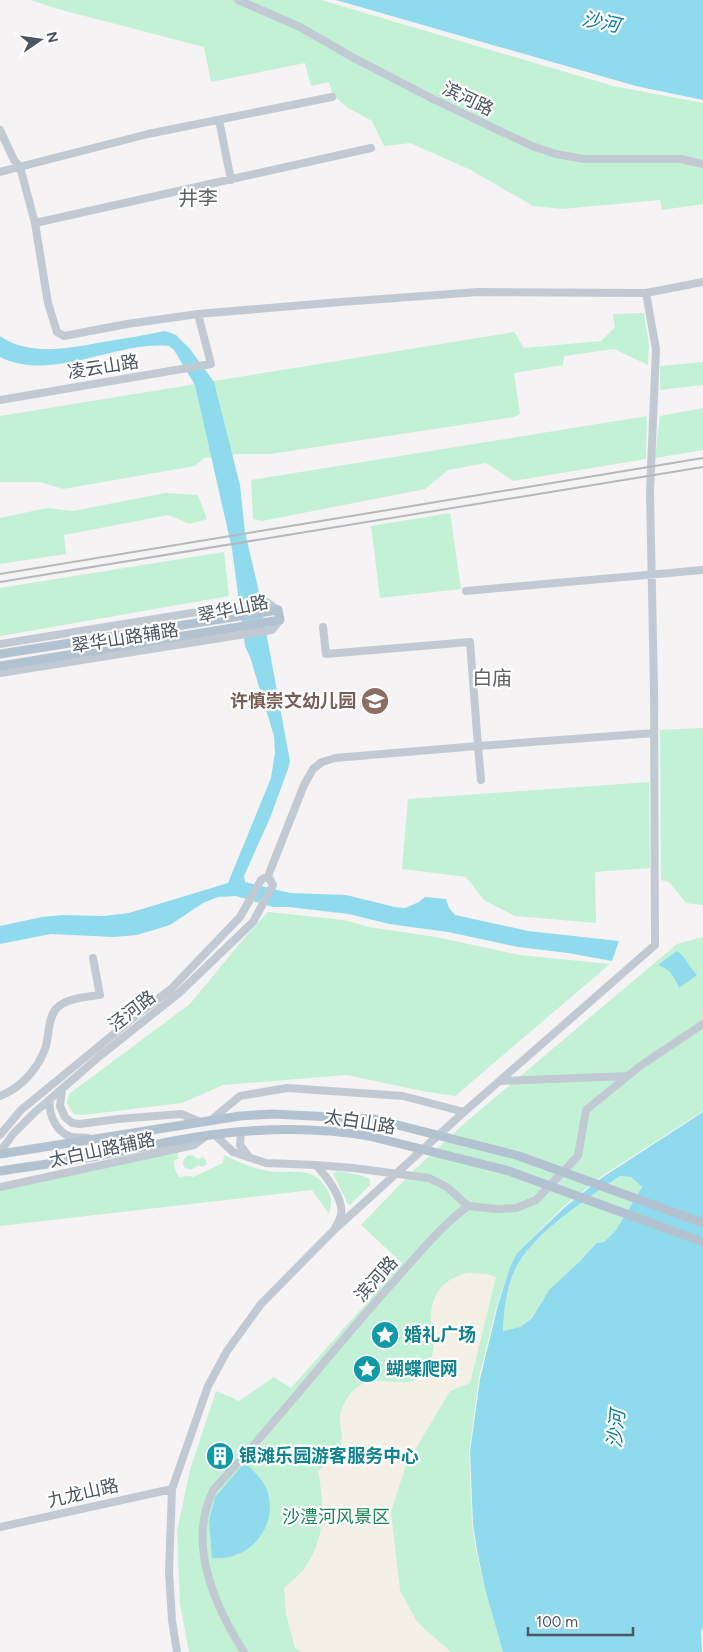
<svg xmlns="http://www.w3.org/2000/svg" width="703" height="1652" font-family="Figtree,'Noto Sans SC',sans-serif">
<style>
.green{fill:#c3f1d5}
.sand{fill:#f5f0e5}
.water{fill:#90daee;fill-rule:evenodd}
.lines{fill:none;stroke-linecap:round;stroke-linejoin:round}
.minor{stroke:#c1cad2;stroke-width:8}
.major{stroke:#b3c2d1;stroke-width:9}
.rail{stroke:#b5b8bd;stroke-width:2}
.major-bridge{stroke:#b3c2d1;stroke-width:9}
.labels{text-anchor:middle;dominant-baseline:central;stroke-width:4.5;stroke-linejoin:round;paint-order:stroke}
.street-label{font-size:18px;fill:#4a5661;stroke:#fff}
.education-label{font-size:18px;font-weight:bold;fill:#785e54;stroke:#fff;text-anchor:end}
.culture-label{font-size:18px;font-weight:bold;fill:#0d838f;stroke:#fff;text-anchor:start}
.park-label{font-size:18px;fill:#17864f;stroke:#fff}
.water-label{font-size:19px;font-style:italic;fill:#0c7c9b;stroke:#fff}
.quarter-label{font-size:20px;fill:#5f6368;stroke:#fff}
</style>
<rect width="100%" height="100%" fill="#f5f3f3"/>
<!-- green -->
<path class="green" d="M31 0H321L613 86 703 103V204L662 210 660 200 562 209 533 206 471 170 410 143 384 146 372 121 348 108 333 95 329 82 311 86 305 63 211 82 204 47 58 9Z
M644 313 649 345 648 365 614 349 564 356 563 365 514 373 520 414 514 417 270 454H238L204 458 195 466 63 489 40 482H0V416L514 332 524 348 601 341 615 327 613 314Z
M703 362V385L660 390V366Z
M703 408V450L655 458 660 416Z
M647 416 646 459 513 481 486 463 448 470 425 489 262 521 253 519 251 480Z
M165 493 198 495 207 519 190 524 168 515 64 535 66 554 0 564V518L47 508 73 511Z
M450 513 461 589 380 598 371 526Z
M224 552 229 596 0 636V588Z
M703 728V905L686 903 670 883 661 880 660 730Z
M649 782 650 868 595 872 596 923 515 916 484 900 466 877 402 869 408 799Z
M268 912 344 920 369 927 436 937 519 955 610 964 455 1096 422 1091 347 1075 223 1085 182 1103 83 1115 74 1114 67 1103 69 1094 190 1004 241 942Z
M703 937V1111L602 1176 564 1206 517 1253 510 1267 497 1305 479 1377 469 1452 472 1524 476 1550 485 1589 503 1652H189L180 1604 177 1531 190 1470 216 1391 239 1401 274 1377 291 1388 402 1263 361 1225 414 1170 466 1122 677 944Z
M177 1151 179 1159 174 1160 175 1170 179 1177 188 1176 193 1177 223 1163 224 1155C238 1162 252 1168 268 1171 291 1175 312 1164 327 1189 332 1198 332 1204 329 1214L312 1190 0 1226V1189Z
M189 1155 194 1156 197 1159 203 1157 206 1160 207 1164 202 1167 198 1165 193 1169C182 1171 179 1160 189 1155Z
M337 1171 360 1175 370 1179V1185L350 1205 348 1204 333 1174Z
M620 1176 631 1177 642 1187 616 1230 604 1242 595 1243 581 1260 549 1290 532 1317 520 1327 503 1331C504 1311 506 1293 513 1274 529 1236 586 1200 620 1176Z"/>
<!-- sand -->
<path class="sand" d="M468 1273 487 1274 496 1277 470 1383 450 1391 406 1465 391 1512 400 1590 417 1622 451 1652H302L295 1648 286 1614 284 1588C292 1581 303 1572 308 1563 326 1534 324 1503 318 1471 328 1464 341 1451 342 1438 342 1433 340 1427 340 1422 339 1408 349 1391 362 1384 376 1377 393 1384 408 1382 414 1381 420 1377 426 1374 430 1363 434 1352 434 1340 433 1332 430 1324 431 1316 432 1292 445 1278 468 1273Z"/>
<!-- water -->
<path class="water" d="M336 0H703V100L636 86Z
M165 331 176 335 190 349 214 382 240 485 245 532 257 583 290 761 288 769 270 818 244 876 245 882 290 893 346 895 395 907 405 908 419 902 425 897 446 899 449 908 455 915 528 931 619 941 612 961 568 953 518 947 448 932 389 924 349 914 289 907H273L236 896 218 897 203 903 170 925 137 935 114 937 51 934 0 944V926L42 917 63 915 104 916 129 913 228 883 271 778 275 753 274 736 250 657 245 646 232 549 195 385 174 350 169 346C115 341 52 383 0 357V336C30 357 69 348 103 342 123 339 144 335 165 331Z
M677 951C685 956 690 968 697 975L679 988C674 976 670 969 658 965Z
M703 1112V1628L701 1631 702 1652H503L485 1589 477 1550 473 1524 470 1452 480 1379 498 1305 510 1267 517 1253 565 1207 603 1177ZM620 1176 631 1177 642 1187 616 1230 604 1242 596 1243 581 1260 549 1290 532 1318 520 1327 503 1331C504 1311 506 1292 513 1274 529 1235 586 1200 620 1176Z
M245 1462C253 1471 265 1481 268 1493 278 1529 247 1562 212 1558L209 1521 215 1497Z"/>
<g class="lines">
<!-- minor -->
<path class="minor" d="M238 0 300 27 352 57 435 100 532 146 556 154 584 159H681L703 164
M219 120 231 180
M0 130 14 160 20 167 35 223 48 303 57 332 64 336 127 324 198 314 341 302 478 292 646 293 703 282
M0 172 148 134 332 97
M35 223 371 148
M0 400 211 364 198 314
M466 591 703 570
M323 627 326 654 470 642 478 746 654 733
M0 644 265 601 278 610
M0 673 272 630 280 620
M268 876 304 785 313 769 322 762 335 758 478 746 481 780
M500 1081 627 1076
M62 1089 60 1106 65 1117 72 1123 80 1124 118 1119 181 1114 201 1122
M0 1096C21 1088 39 1068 46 1046 49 1035 48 1018 56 1009 66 998 86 997 100 995L93 958
M50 1100C48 1114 56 1132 71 1137 76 1138 83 1137 88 1138
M211 1120 240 1096 287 1088 403 1096 464 1112
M241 1131 240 1145 249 1157
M0 1135 21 1110 137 1015 171 989 240 917 261 880 268 876 273 885 253 922 179 993 101 1055 34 1113 13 1134 0 1152
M316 1165 353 1168 429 1178 447 1187 468 1206
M0 1187 194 1145 207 1135
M334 1230 464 1112 655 945 654 690 650 492 656 349 646 293
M0 1527 172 1489
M177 1652 172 1620 169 1572 172 1489 208 1386 227 1351 261 1304 334 1230C336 1226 340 1220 341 1215 344 1199 327 1177 316 1165L266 1163 233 1152 214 1134
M244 1652C215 1607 186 1542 214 1489 275 1424 329 1354 388 1288 414 1260 437 1229 468 1206L497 1209 516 1208 536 1200 578 1156 586 1110 640 1066 703 1024"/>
<!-- major -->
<path class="major" d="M0 654 278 610 280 620 0 666
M0 1154 240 1116 272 1114 374 1119
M0 1171C25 1167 50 1164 75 1160 120 1153 165 1141 210 1135 262 1128 316 1127 369 1136"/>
<!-- rail -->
<path class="rail" d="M0 574 703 458
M0 582 703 467"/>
<!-- major-bridge -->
<path class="major-bridge" d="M374 1119 519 1156 703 1223
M369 1136 509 1171 703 1242"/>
</g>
<!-- icons -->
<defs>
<symbol id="school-disc" viewBox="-11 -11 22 22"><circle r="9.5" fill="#8d6e63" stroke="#fff"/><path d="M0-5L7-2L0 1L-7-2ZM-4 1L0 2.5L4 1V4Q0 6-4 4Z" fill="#fff"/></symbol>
<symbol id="sight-disc" viewBox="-11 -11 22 22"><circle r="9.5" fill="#0f9aa8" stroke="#fff"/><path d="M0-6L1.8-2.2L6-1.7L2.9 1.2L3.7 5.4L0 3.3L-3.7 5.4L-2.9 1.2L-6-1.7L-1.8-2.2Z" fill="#fff"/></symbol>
<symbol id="building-disc" viewBox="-11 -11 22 22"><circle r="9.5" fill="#0f9aa8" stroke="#fff"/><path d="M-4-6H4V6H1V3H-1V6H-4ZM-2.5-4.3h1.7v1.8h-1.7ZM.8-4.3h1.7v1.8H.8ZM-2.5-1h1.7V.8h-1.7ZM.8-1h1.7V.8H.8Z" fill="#fff"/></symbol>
</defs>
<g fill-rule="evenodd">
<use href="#school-disc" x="359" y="685" width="32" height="32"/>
<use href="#sight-disc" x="369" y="1319" width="32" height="32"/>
<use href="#sight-disc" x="351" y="1353" width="32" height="32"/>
<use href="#building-disc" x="204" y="1440" width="32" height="32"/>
</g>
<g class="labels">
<!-- street labels -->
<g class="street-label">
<text transform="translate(468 99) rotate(26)">滨河路</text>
<text transform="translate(103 367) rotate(-9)">凌云山路</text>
<text transform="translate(233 609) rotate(-12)">翠华山路</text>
<text transform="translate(125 638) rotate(-9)">翠华山路辅路</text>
<text transform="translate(132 1011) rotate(-38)">泾河路</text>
<text transform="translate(360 1122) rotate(9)">太白山路</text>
<text transform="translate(102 1150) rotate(-12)">太白山路辅路</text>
<text transform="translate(376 1279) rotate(-48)">滨河路</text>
<text transform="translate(83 1493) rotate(-13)">九龙山路</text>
</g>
<!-- education labels -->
<g class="education-label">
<text x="356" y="701">许慎崇文幼儿园</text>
</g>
<!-- culture labels -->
<g class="culture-label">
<text x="404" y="1335">婚礼广场</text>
<text x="386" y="1369">蝴蝶爬网</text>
<text x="239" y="1456">银滩乐园游客服务中心</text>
</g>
<!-- park labels -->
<g class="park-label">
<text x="336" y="1517">沙澧河风景区</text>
</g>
<!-- water labels -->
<g class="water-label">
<text transform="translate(601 22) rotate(12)">沙河</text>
<text transform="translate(616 1429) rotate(-84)">沙河</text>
</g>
<!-- quarter labels -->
<g class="quarter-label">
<text x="198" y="198">井李</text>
<text x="492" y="678">白庙</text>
</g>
</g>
<!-- north arrow -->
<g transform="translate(40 40) rotate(77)" stroke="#ffffff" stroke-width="4" paint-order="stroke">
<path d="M0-4L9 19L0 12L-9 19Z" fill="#4a5661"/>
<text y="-8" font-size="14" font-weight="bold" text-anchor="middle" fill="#4a5661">N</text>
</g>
<!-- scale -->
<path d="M528 1627v8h105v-8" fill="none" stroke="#4a5661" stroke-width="2.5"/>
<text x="536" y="1627" font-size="15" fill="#4a5661" stroke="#ffffff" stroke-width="4" paint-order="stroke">100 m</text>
</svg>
